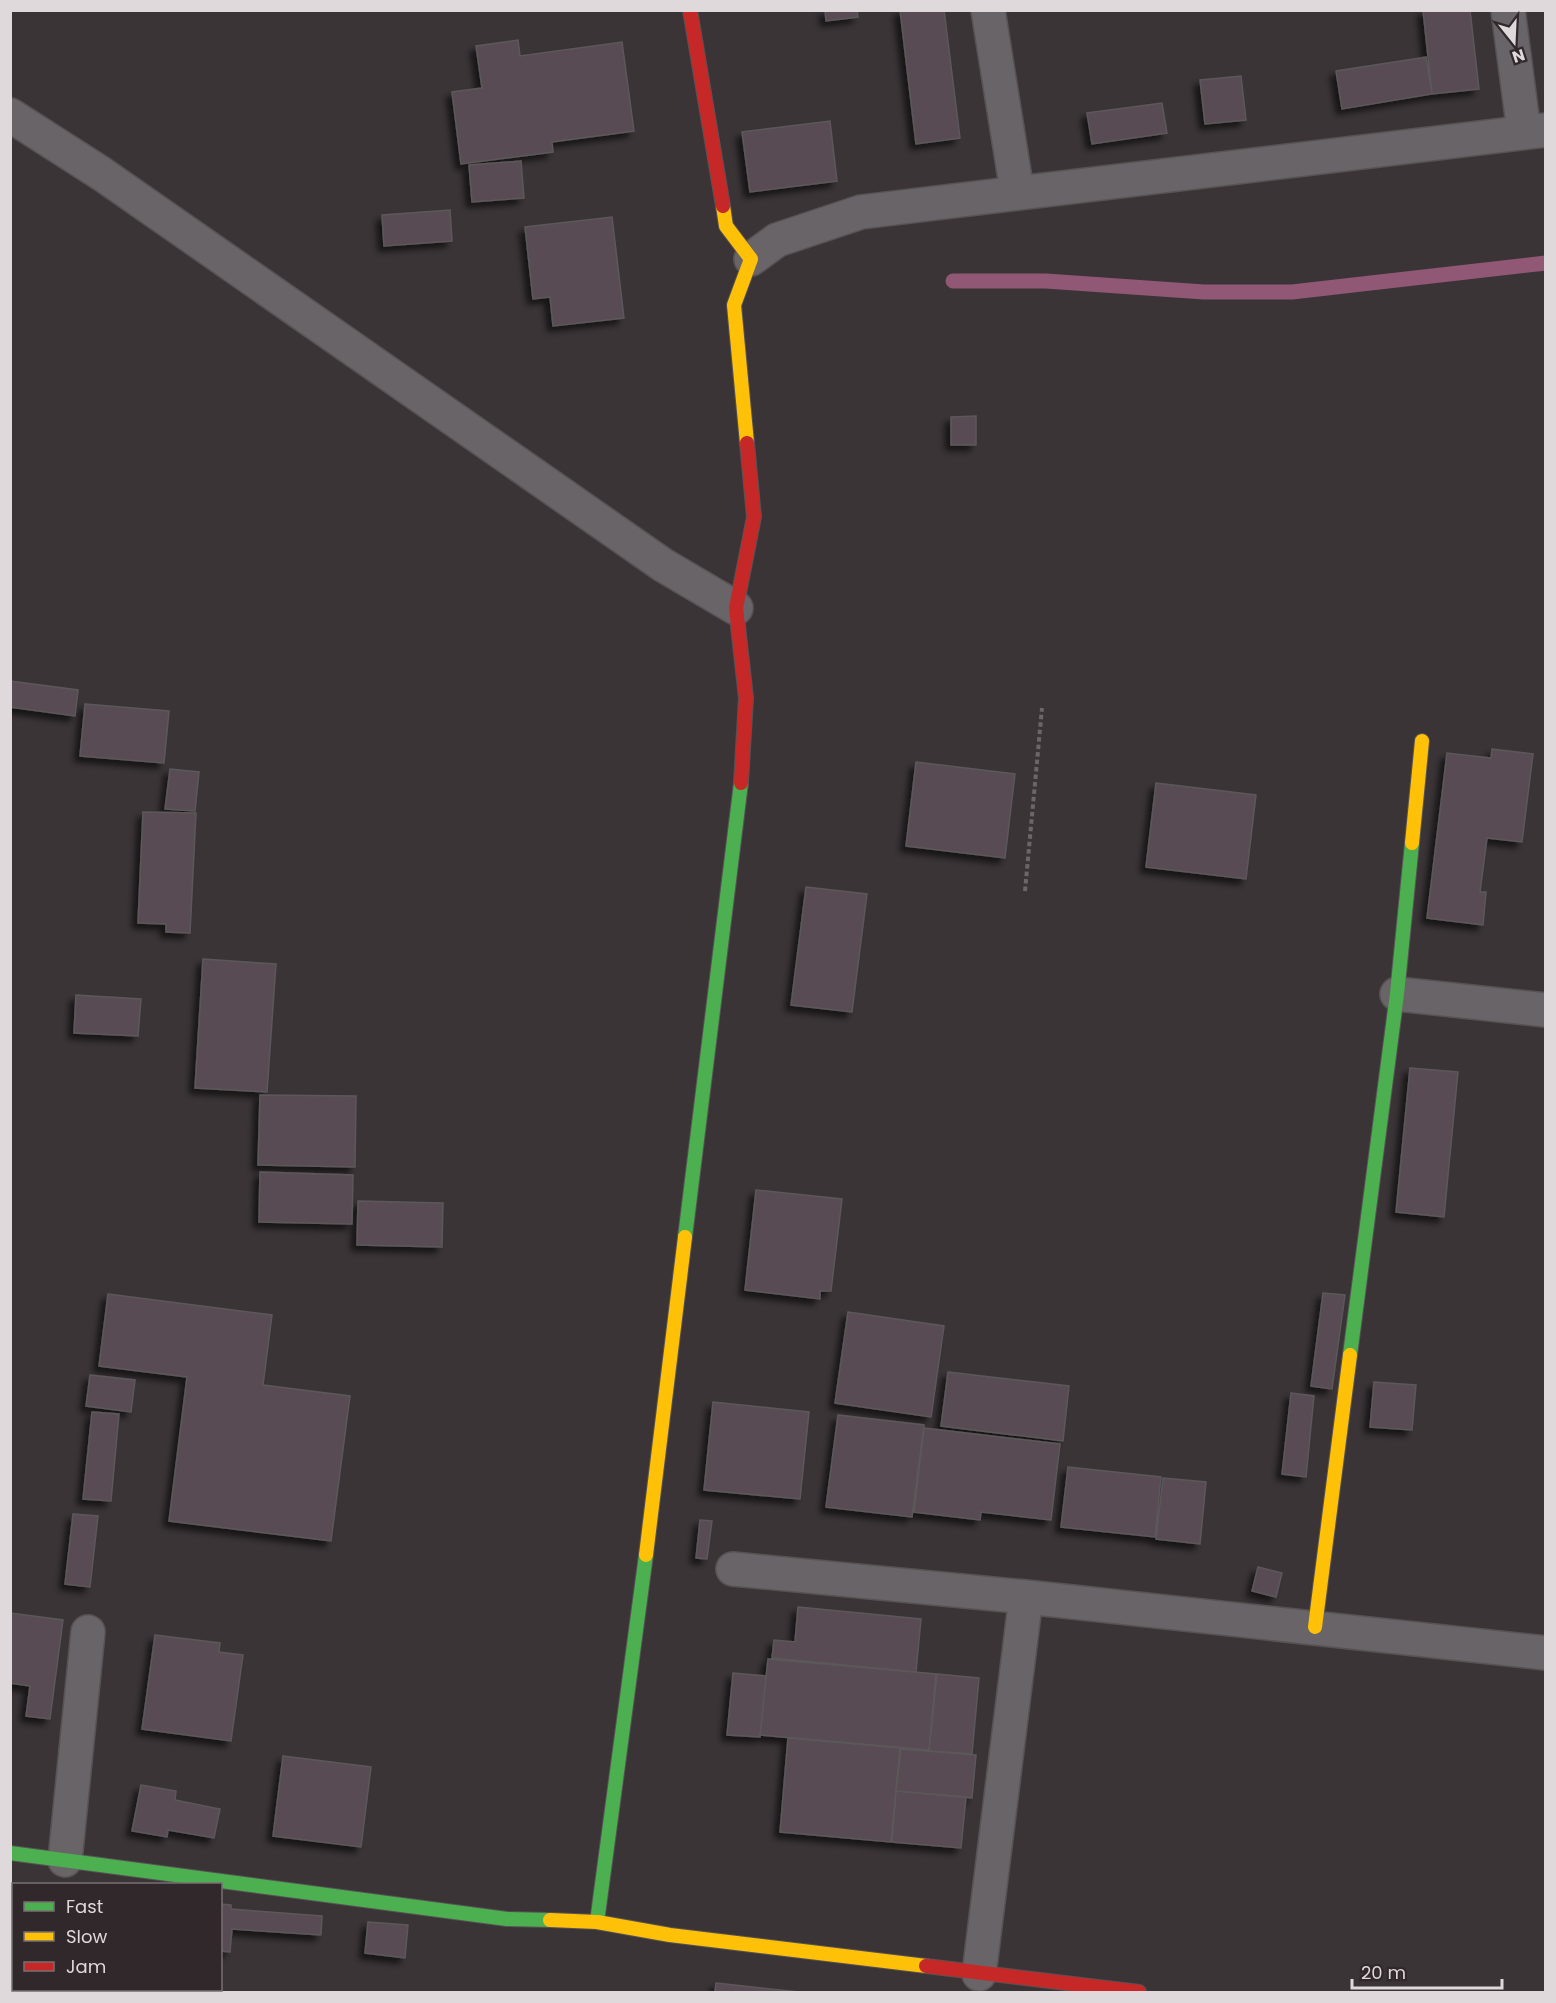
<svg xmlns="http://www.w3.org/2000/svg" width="1556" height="2003" font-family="Poppins,sans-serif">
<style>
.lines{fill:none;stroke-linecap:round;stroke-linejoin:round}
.stream{stroke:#905875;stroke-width:15}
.building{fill:#584c52;stroke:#5c585a;stroke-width:1.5;filter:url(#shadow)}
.street-casing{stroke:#575254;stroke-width:36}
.fast-casing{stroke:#575254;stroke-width:16}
.slow-casing{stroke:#575254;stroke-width:16}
.jam-casing{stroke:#575254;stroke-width:16}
.path{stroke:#6b6769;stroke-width:4;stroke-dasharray:4.5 3;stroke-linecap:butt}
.street{stroke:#696467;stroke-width:33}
.fast{stroke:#4caf50;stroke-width:14}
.slow{stroke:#ffc107;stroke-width:14}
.jam{stroke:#c62828;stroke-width:14}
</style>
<defs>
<filter id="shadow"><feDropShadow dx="-5.5" dy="5.5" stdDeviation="3" flood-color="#0009"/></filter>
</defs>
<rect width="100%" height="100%" fill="#3a3437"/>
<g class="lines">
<!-- stream -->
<path class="stream" d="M953 281H1046L1204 292H1292L1546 263"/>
</g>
<!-- building -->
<path class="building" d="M825 10H857L858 17 826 21Z
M900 10H944L960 138 916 144Z
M1423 10H1470L1479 89 1432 94Z
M518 40 520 56 622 42 634 131 552 142 553 152 461 164 452 92 482 88 476 46Z
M1426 57 1432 94 1342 109 1336 71Z
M1241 76 1246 120 1205 124 1200 80Z
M1162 103 1167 133 1092 144 1087 113Z
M830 121 837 181 750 192 742 132Z
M521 161 524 198 472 202 469 165Z
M450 210 452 241 384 246 382 215Z
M612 217 624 318 553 326 550 297 533 299 525 227Z
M976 416V445H951V417Z
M10 681 78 690 75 716 10 707Z
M85 704 169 711 164 763 80 756Z
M1492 749 1533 754 1522 842 1487 838 1480 892H1486L1483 925 1427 918 1447 753 1491 758Z
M916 762 1015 774 1005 858 906 846Z
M170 769 199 772 195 811 165 809Z
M1156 783 1256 795 1246 879 1146 867Z
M143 812 196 813 190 933 166 932V924L138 923Z
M806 887 867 894 852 1012 791 1005Z
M203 959 276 964 267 1092 195 1088Z
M76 995 141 999 138 1036 74 1033Z
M1410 1068 1458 1072 1444 1217 1396 1212Z
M260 1095 356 1096 355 1167 258 1165Z
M260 1172 353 1175 352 1224 259 1222Z
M756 1190 842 1199 831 1291H820V1299L745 1290Z
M358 1201 443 1203 442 1247 357 1245Z
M1323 1293 1345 1295 1332 1389 1311 1386Z
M108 1294 272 1315 263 1385 350 1396 331 1541 169 1521 187 1377 99 1366Z
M848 1312 944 1326 931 1417 835 1403Z
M948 1372 1069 1386 1063 1441 941 1426Z
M90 1375 135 1380 131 1412 86 1406Z
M1374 1382 1416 1385 1412 1430 1370 1427Z
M1291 1393 1314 1396 1306 1477 1282 1474Z
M713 1402 809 1412 800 1499 704 1490Z
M92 1412 119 1414 111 1501 83 1499Z
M838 1415 924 1425 912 1517 826 1507Z
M924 1428 1060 1444 1051 1520 981 1512 980 1520 914 1512Z
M1068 1467 1161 1477 1155 1537 1061 1527Z
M1163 1478 1206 1482 1200 1544 1156 1539Z
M73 1514 98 1516 90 1587 65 1584Z
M700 1520 712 1521 707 1559 696 1558Z
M1258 1567 1282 1573 1276 1597 1252 1591Z
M798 1607 921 1619 916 1672 772 1658 774 1640 795 1642Z
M10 1613 63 1620 50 1719 26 1716 30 1686 10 1683Z
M155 1635 220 1643 219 1652 243 1655 231 1741 142 1729Z
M768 1659 936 1674 929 1750 760 1735Z
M733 1673 766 1676 760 1737 727 1735Z
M937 1674 979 1678 972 1754 929 1751Z
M788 1738 900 1748 891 1842 780 1832Z
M901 1749 976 1755 972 1798 896 1791Z
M283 1756 371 1767 361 1847 273 1836Z
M141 1785 176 1791 175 1800 220 1809 214 1838 168 1830 167 1837 132 1831Z
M896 1791 966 1797 961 1848 892 1842Z
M220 1904 231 1905V1909L322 1916 321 1935 232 1929 230 1952 220 1951Z
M368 1922 408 1925 405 1958 365 1953Z
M10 1937H14V1978H10Z
M716 1983 799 1992H715Z"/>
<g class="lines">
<defs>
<path id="street" d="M988 10 1017 191
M1508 10 1524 132
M10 115 102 174 663 565 736 608
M751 259 777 240 861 212 1546 130
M1397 994 1546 1010
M733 1569 1026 1597 1546 1653
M65 1860 88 1632
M979 1974 1026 1597"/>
<path id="fast" d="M685 1237 741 783
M1350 1355 1397 994 1412 843
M10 1853 507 1919 550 1920
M597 1922 646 1555"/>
<path id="slow" d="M723 206 726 226 751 259 734 305 747 443
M1412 843 1422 741
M646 1555 685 1237
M1315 1627 1350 1355
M550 1920 597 1922 670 1935 926 1966"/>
<path id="jam" d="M690 10 723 206
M741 783 746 698 736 608 754 517 747 443
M926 1966 1139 1992"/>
</defs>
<!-- street casing -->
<use href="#street" class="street-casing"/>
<!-- fast casing -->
<use href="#fast" class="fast-casing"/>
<!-- slow casing -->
<use href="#slow" class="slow-casing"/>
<!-- jam casing -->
<use href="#jam" class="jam-casing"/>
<!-- path -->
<path class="path" d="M1025 891 1042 708"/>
<!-- street -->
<use href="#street" class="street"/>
<!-- fast -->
<use href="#fast" class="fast"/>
<!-- slow -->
<use href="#slow" class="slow"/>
<!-- jam -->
<use href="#jam" class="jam"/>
</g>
<!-- border -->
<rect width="1556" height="2003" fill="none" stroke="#dfd9dc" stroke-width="24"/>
<!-- legend -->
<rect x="12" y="1883" width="210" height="108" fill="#31282c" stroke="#776f72" stroke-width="1.5"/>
<rect x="24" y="1902" width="30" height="9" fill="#4caf50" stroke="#776f72" stroke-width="1.5"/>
<text x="66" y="1913" font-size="18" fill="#dfd9dc">Fast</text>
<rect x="24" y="1932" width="30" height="9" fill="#ffc107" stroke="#776f72" stroke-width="1.5"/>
<text x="66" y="1943" font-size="18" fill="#dfd9dc">Slow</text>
<rect x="24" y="1962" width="30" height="9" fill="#c62828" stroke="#776f72" stroke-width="1.5"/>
<text x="66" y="1973" font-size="18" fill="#dfd9dc">Jam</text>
<!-- north arrow -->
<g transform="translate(1514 42) rotate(162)" stroke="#31282c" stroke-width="4.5" paint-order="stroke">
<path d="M0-4.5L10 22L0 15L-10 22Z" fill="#dfd9dc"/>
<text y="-9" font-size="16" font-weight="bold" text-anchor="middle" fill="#dfd9dc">N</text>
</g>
<!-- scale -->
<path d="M1352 1979v9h150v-9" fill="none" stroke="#dfd9dc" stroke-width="3"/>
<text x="1361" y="1979" font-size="18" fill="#dfd9dc" stroke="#31282c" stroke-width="4.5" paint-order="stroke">20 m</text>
</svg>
